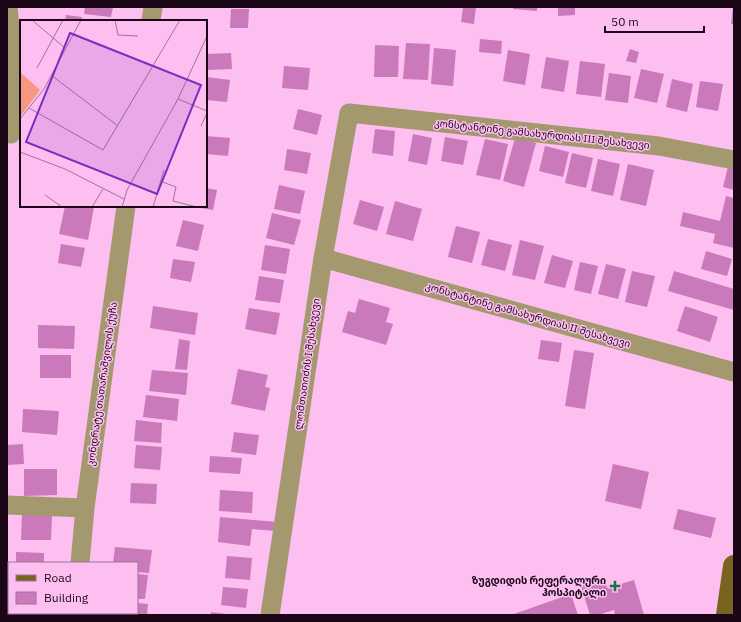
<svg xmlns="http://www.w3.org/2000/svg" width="741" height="622" font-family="'IBM Plex Sans','Noto Sans Georgian',sans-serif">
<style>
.building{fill:#ca79bb}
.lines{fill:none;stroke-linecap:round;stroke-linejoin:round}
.minor{stroke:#a4986f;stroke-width:19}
.major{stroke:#776420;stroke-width:22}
.poi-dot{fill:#1e7041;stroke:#fdbef0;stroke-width:1.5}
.labels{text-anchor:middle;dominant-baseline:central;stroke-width:3;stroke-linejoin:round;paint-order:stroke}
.street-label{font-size:10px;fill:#1a0617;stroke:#fdbef0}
.poi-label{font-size:10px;font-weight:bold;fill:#1a0617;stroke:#fdbef0;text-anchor:end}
.inset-road{fill:none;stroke:#a27499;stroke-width:1}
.view{fill:#7b2cbf;fill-opacity:0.15;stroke:#7b2cbf;stroke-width:2}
.inset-edge{fill:none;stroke:#1a0617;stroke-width:2}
</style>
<rect width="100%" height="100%" fill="#fdbef0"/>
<!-- building -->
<path class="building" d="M85 7H113L111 17 84 14Z
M463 7H476L474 24 461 22Z
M513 7H537V11L513 9Z
M558 7H575V15L558 16Z
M733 7H734V24H731Z
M231 9H249L248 28H230Z
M66 15 82 17 81 21H65Z
M480 39 502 41 501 54 479 52Z
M406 43 430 44 428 80 403 79Z
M375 45 399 46 398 77H374Z
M434 48 456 50 453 86 431 84Z
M630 49 639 52 636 63 626 61Z
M508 50 530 54 525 85 503 81Z
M231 53 232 69 206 70V54Z
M546 57 569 61 564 92 541 88Z
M580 61 605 64 601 97 576 94Z
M284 66 310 68 308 90 282 88Z
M641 69 664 74 657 103 634 98Z
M609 73 631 76 628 103 605 100Z
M206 77 230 80 227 102 206 100Z
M672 79 693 84 687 112 666 107Z
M700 81 723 84 718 111 696 107Z
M298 109 322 115 317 135 293 129Z
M375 129 395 131 393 156 372 153Z
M413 134 432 138 427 165 408 161Z
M206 136 230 138 228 156 206 154Z
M445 137 468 141 463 165 441 161Z
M515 138 536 143 524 187 503 181Z
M485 139 508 144 500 180 476 175Z
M545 146 569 152 563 177 539 171Z
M287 149 311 153 307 174 284 170Z
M572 153 593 158 586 188 565 183Z
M598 159 620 164 613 196 591 191Z
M729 163 734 165V190L723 187Z
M628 164 654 170 646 206 620 200Z
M279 185 305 191 300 214 274 209Z
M206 188 217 190 213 210 195 207 206 206Z
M726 196 734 198V248L713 243 715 234 680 226 683 212 720 221Z
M360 200 384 207 377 231 353 224Z
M395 201 422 209 413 241 386 234Z
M65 206 94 207 88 240 59 234Z
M272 213 301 220 294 245 266 238Z
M183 220 204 225 198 251 176 246Z
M456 226 480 232 472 263 448 257Z
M488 239 512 245 505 271 481 265Z
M520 240 544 246 535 280 512 275Z
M61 244 85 248 81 267 58 263Z
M265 245 290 249 286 274 261 270Z
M706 251 732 259 727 276 701 269Z
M552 255 573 261 565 288 544 283Z
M173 259 195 262 191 282 170 278Z
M580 262 598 266 591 294 574 290Z
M606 264 626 269 618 299 598 294Z
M632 271 655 276 647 307 625 302Z
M674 271 734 289V310L668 291Z
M259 276 284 280 280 303 255 300Z
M359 299 390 308 386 322 393 324 386 345 342 332 348 311 355 313Z
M153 306 198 313 195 335 150 328Z
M685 306 718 317 710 342 677 331Z
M249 308 280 313 276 335 245 329Z
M38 325 75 326 74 349 38 348Z
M179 339 190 341 187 370 175 369Z
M541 340 562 343 559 362 538 359Z
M574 350 594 353 585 409 565 406Z
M40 355H71V378H40Z
M238 369 268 375 265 387 270 388 265 411 231 404Z
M152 370 188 373 186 395 149 391Z
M146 395 179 399 177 421 143 417Z
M23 409 59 411 57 435 22 432Z
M136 420 162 423 161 443 134 441Z
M234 432 259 435 256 455 231 452Z
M23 444 24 464 7 465V445Z
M136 445 162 447 160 470 134 468Z
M210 456 242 458 240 474 209 472Z
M613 464 649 472 641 509 605 501Z
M24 469H57V495L24 496Z
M131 483 157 484 156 504 130 503Z
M220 490 253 492 252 513 219 511Z
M678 509 716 518 711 538 673 529Z
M22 514 52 515 51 540H21Z
M220 517 277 522 276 531 252 529 250 546 218 542Z
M115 547 152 550 149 573 137 572V563H113Z
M16 552 44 553V563H16Z
M227 556 252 558 250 580 225 578Z
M137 574 148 575 145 599H137Z
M605 579 607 588 634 580 644 615H615L614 610 598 615H590L581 586Z
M7 585H9V608L7 607Z
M223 587 248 589 246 608 221 605Z
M571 594 578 615H511Z
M137 603 148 604 147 615H109V613H137Z
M211 612 226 614 225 615H211Z
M9 613H42V615H9Z"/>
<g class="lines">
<!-- minor -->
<path class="minor" d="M8 7 10 27 11 134
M151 21 153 7
M323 258 734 372
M7 505 85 508
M80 563 85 508 126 206
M75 615V613
M270 615 323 258 349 113 659 146 734 160"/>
<!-- major -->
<path class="major" d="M727 615 734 566"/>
</g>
<!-- markers -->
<path class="poi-dot" d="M613 580h4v4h4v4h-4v4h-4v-4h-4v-4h4z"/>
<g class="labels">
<!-- street labels -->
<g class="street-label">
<text transform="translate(542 134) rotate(6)">კონსტანტინე გამსახურდიას III შესახვევი</text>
<text transform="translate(528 315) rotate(16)">კონსტანტინე გამსახურდიას II შესახვევი</text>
<text transform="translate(307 364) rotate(-82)">ლომთათიძის I შესახვევი</text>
<text transform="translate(102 384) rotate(-82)">კონდრატე თათარაშვილის ქუჩა</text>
</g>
<!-- poi labels -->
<g class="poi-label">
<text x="606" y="580">ზუგდიდის რეფერალური<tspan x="606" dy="12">ჰოსპიტალი</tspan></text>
</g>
</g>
<!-- overview -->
<g transform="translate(20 20)">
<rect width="187" height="187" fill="#fdbef0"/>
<path d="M0 52 20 70 0 97Z" fill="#f99882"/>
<path class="inset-road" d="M12 0 45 28M95 0 98 15 118 16M17 48 43 0M31 55 98 106M158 79 187 91M9 88 83 130 160 0M0 99 24 69 61 0M181 106 187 93M0 132 45 149 104 179M140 161 156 167 153 181 177 187M25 175 42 187M72 187 83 169M102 187 107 170 158 79 187 16M133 187 144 150"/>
<path class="view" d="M50 13 181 65 137 174 6 122Z"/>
<rect width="187" height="187" class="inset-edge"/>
</g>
<!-- border -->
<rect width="741" height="622" fill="none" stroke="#1a0617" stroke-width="16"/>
<!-- legend -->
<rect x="8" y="562" width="130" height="52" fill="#fdbef0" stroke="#a27499"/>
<rect x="16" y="575" width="20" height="6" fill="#776420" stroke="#a27499"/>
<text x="44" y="582" font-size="12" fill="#1a0617">Road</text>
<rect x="16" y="592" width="20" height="12" fill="#ca79bb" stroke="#a27499"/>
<text x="44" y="602" font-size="12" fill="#1a0617">Building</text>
<!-- scale -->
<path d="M605 26v6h99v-6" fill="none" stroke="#1a0617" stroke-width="2"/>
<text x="611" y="26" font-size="12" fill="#1a0617" stroke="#fdbef0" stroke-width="3" paint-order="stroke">50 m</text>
</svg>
